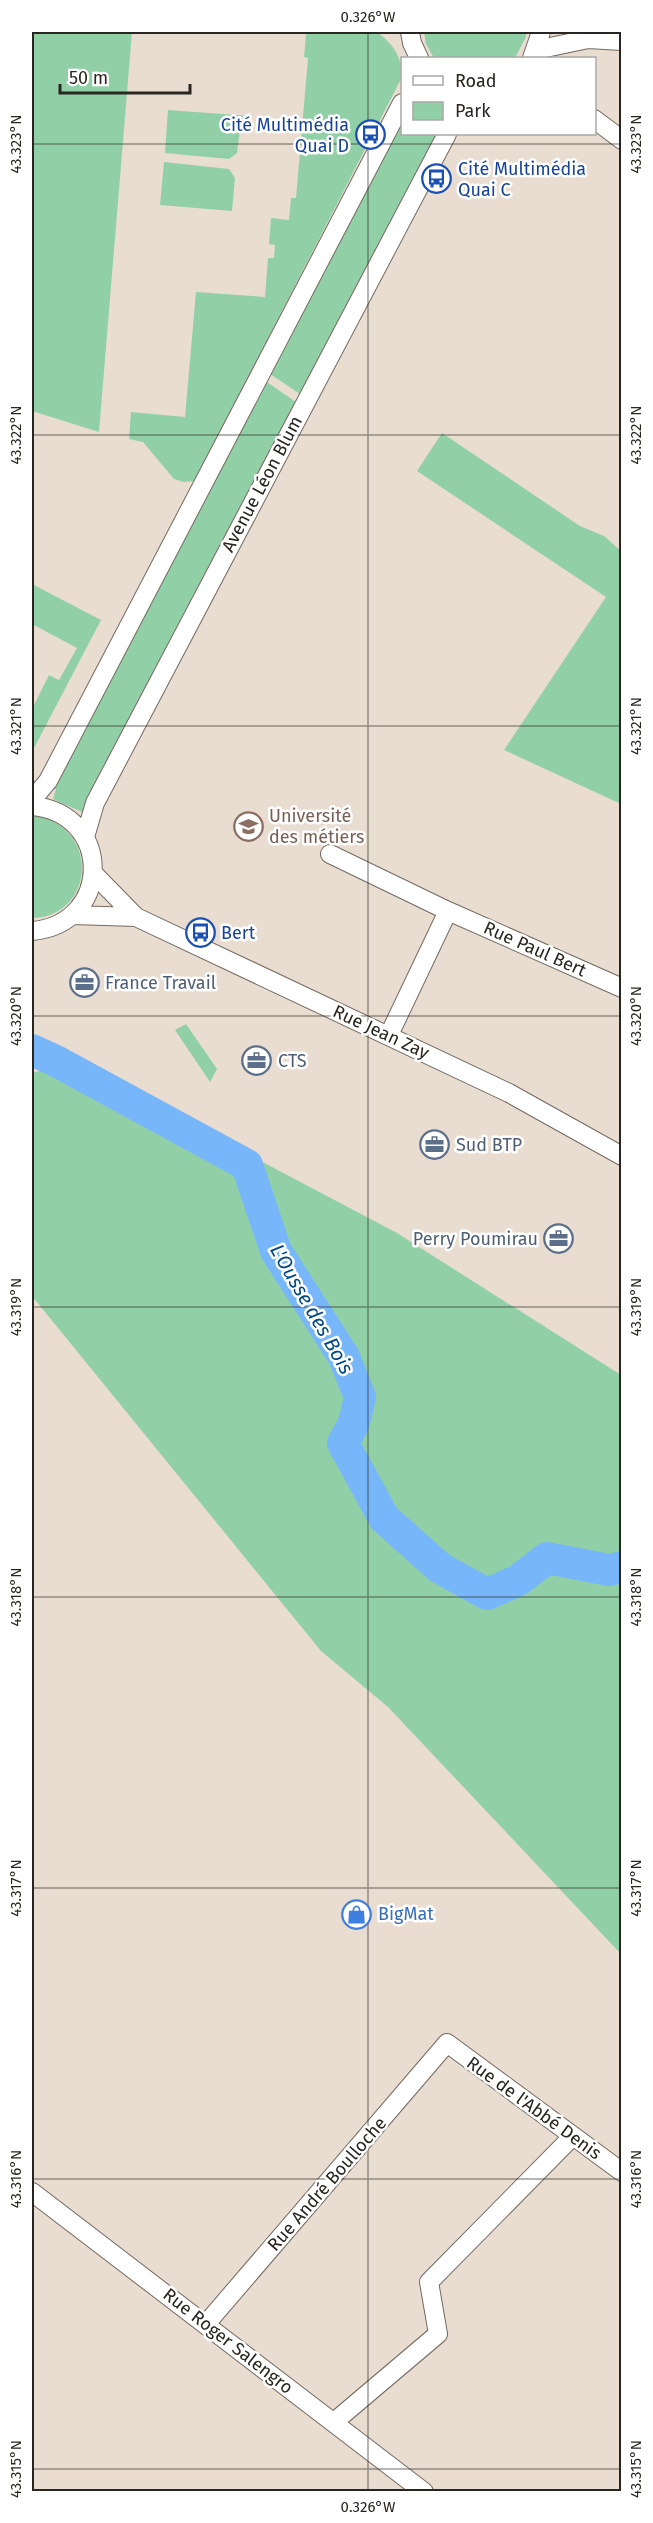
<svg xmlns="http://www.w3.org/2000/svg" width="653" height="2523" font-family="'Fira Sans',sans-serif">
<style>
.green{fill:#91d0a7}
.lines{fill:none;stroke-linecap:round;stroke-linejoin:round}
.river{stroke:#78b6fa;stroke-width:32}
.minor-casing{stroke:#74695f;stroke-width:20}
.minor{stroke:#fff;stroke-width:18}
.ticks{fill:none;stroke:#292520;stroke-width:1.5;stroke-opacity:0.45}
.labels{text-anchor:middle;dominant-baseline:central;stroke-width:5;stroke-linejoin:round;paint-order:stroke}
.transit-label{font-size:18px;fill:#164399;stroke:#fff;text-anchor:start}
.street-label{font-size:18px;fill:#292520;stroke:#fff}
.education-label{font-size:18px;fill:#785e54;stroke:#fff;text-anchor:start}
.service-label{font-size:18px;fill:#4e5e75;stroke:#fff;text-anchor:start}
.shop-label{font-size:18px;fill:#366cbe;stroke:#fff;text-anchor:start}
.water-label{font-size:20px;font-style:italic;fill:#004884;stroke:#fff}
.neatline{fill:none;stroke:#292520;stroke-width:2}
.ticks-label{font-size:15px;text-anchor:middle;fill:#292520}
</style>
<rect width="100%" height="100%" fill="#e9dcd1"/>
<!-- green -->
<path class="green" d="M32 32H132L99 432 32 411Z
M273 32H377C393 44 402 56 402 77L195 481 184 482 174 479 143 442 129 439 131 412 185 417 196 292 265 297 268 258H274L275 245 269 244 271 218 289 220 291 198H296L308 58 304 57 306 34Z
M424 32H526V37L515 58H434L426 44Z
M168 110 250 116 249 131 240 130 237 153 229 159 165 153Z
M402 122V134H437L300 394 270 374Z
M164 162 229 169 235 178 232 211 160 205Z
M264 380 296 402 82 812 53 799 56 789 52 787Z
M442 433 580 526 604 536 621 551V804L504 750 606 597 417 471Z
M32 584 101 620 32 752V709L49 675 59 680 77 648 32 624Z
M32 815C102 825 95 917 32 918Z
M186 1024 217 1069 210 1082 175 1030Z
M43 1070 102 1077 397 1233 621 1375V1954L388 1707 321 1651 32 1296V1073Z"/>
<g class="lines">
<!-- river -->
<path class="river" d="M32 1050 56 1061 247 1165 276 1251 344 1357 360 1397 354 1423 343 1443 384 1518 440 1568 487 1594 517 1581 547 1558 609 1570 622 1567"/>
<defs>
<path id="minor" d="M410 32 412 43 419 58
M536 50 588 39 622 41
M532 58 541 32
M594 119 622 140
M32 800 48 781 402 103
M32 806C113 813 113 924 32 931
M85 837 95 803 447 134
M330 854 448 911
M93 873 136 917 509 1093 622 1156
M73 915 136 917
M389 1035 448 911 622 988
M32 2192 424 2492
M206 2324 447 2043 622 2172
M334 2422 438 2334 429 2282 572 2137"/>
</defs>
<!-- minor casing -->
<use href="#minor" class="minor-casing"/>
<!-- minor -->
<use href="#minor" class="minor"/>
</g>
<!-- ticks -->
<path class="ticks" d="M368 32V2492M32 144H622M32 435H622M32 726H622M32 1016H622M32 1307H622M32 1597H622M32 1888H622M32 2179H622M32 2469H622"/>
<!-- icons -->
<defs>
<symbol id="bus-ring" viewBox="-11 -11 22 22"><circle r="9.5" fill="#fff" stroke="#1a4fb4" stroke-width="1.5"/><path d="M-5-6H5V4H4V6H2V4H-2V6H-4V4H-5ZM-3.5-4V0h7V-4ZM-3.5 1.2v1.5H-2V1.2ZM2 1.2v1.5H3.5V1.2Z" fill="#1a4fb4"/></symbol>
<symbol id="university-ring" viewBox="-11 -11 22 22"><circle r="9.5" fill="#fff" stroke="#8d6e63" stroke-width="1.5"/><path d="M0-5L7-2L0 1L-7-2ZM-4 1L0 2.5L4 1V4Q0 6-4 4Z" fill="#8d6e63"/></symbol>
<symbol id="office-ring" viewBox="-11 -11 22 22"><circle r="9.5" fill="#fff" stroke="#5c6f8a" stroke-width="1.5"/><path d="M-6-3h4V-5.5h4V-3h4V5H-6ZM-1-4.5V-3h2v-1.5ZM-6 0V1H6V0Z" fill="#5c6f8a"/></symbol>
<symbol id="shop-ring" viewBox="-11 -11 22 22"><circle r="9.5" fill="#fff" stroke="#3f7fe0" stroke-width="1.5"/><path d="M-5-2.5h2.3a2.7 3.5 0 0 1 5.4 0H5L5.5 6h-11ZM-1.5-2.5h3a1.5 2.3 0 0 0-3 0Z" fill="#3f7fe0"/></symbol>
</defs>
<g fill-rule="evenodd">
<use href="#bus-ring" x="354" y="118" width="33" height="33"/>
<use href="#bus-ring" x="420" y="162" width="33" height="33"/>
<use href="#university-ring" x="232" y="810" width="33" height="33"/>
<use href="#bus-ring" x="184" y="916" width="33" height="33"/>
<use href="#office-ring" x="68" y="966" width="33" height="33"/>
<use href="#office-ring" x="240" y="1044" width="33" height="33"/>
<use href="#office-ring" x="418" y="1128" width="33" height="33"/>
<use href="#office-ring" x="542" y="1222" width="33" height="33"/>
<use href="#shop-ring" x="340" y="1898" width="33" height="33"/>
</g>
<g class="labels">
<!-- transit labels -->
<g class="transit-label">
<text x="349" y="125" text-anchor="end">Cité Multimédia<tspan x="349" dy="21">Quai D</tspan></text>
<text x="458" y="169">Cité Multimédia<tspan x="458" dy="21">Quai C</tspan></text>
<text x="221" y="933">Bert</text>
</g>
<!-- street labels -->
<g class="street-label">
<text transform="translate(262 484) rotate(-62)">Avenue Léon Blum</text>
<text transform="translate(535 949) rotate(24)">Rue Paul Bert</text>
<text transform="translate(381 1032) rotate(25)">Rue Jean Zay</text>
<text transform="translate(534 2108) rotate(36)">Rue de l'Abbé Denis</text>
<text transform="translate(327 2184) rotate(-49)">Rue André Boulloche</text>
<text transform="translate(228 2341) rotate(38)">Rue Roger Salengro</text>
</g>
<!-- education labels -->
<g class="education-label">
<text x="269" y="816">Université<tspan x="269" dy="21">des métiers</tspan></text>
</g>
<!-- service labels -->
<g class="service-label">
<text x="105" y="983">France Travail</text>
<text x="278" y="1061">CTS</text>
<text x="456" y="1145">Sud BTP</text>
<text x="538" y="1239" text-anchor="end">Perry Poumirau</text>
</g>
<!-- shop labels -->
<g class="shop-label">
<text x="378" y="1914">BigMat</text>
</g>
<!-- water labels -->
<g class="water-label">
<text transform="translate(312 1309) rotate(60)">L'Ousse des Bois</text>
</g>
</g>
<!-- border -->
<rect width="653" height="2523" fill="none" stroke="#ffffff" stroke-width="66"/>
<!-- legend -->
<rect x="401" y="57" width="195" height="78" fill="#ffffff" stroke="#a9a8a6" stroke-width="1.5"/>
<rect x="413" y="76" width="30" height="9" fill="#ffffff" stroke="#a9a8a6" stroke-width="1.5"/>
<text x="455" y="87" font-size="18" fill="#292520">Road</text>
<rect x="413" y="102" width="30" height="18" fill="#91d0a7" stroke="#a9a8a6" stroke-width="1.5"/>
<text x="455" y="117" font-size="18" fill="#292520">Park</text>
<!-- scale -->
<path d="M60 84v9h130v-9" fill="none" stroke="#292520" stroke-width="3"/>
<text x="69" y="84" font-size="18" fill="#292520" stroke="#ffffff" stroke-width="4.5" paint-order="stroke">50 m</text>
<rect x="33" y="33" width="587" height="2457" class="neatline"/>
<g class="ticks-label">
<text x="368" y="22">0.326°W</text>
<text transform="translate(16 144) rotate(-90)" y="5">43.323°N</text>
<text transform="translate(636 144) rotate(-90)" y="5">43.323°N</text>
<text transform="translate(16 435) rotate(-90)" y="5">43.322°N</text>
<text transform="translate(636 435) rotate(-90)" y="5">43.322°N</text>
<text transform="translate(16 726) rotate(-90)" y="5">43.321°N</text>
<text transform="translate(636 726) rotate(-90)" y="5">43.321°N</text>
<text transform="translate(16 1016) rotate(-90)" y="5">43.320°N</text>
<text transform="translate(636 1016) rotate(-90)" y="5">43.320°N</text>
<text transform="translate(16 1307) rotate(-90)" y="5">43.319°N</text>
<text transform="translate(636 1307) rotate(-90)" y="5">43.319°N</text>
<text transform="translate(16 1597) rotate(-90)" y="5">43.318°N</text>
<text transform="translate(636 1597) rotate(-90)" y="5">43.318°N</text>
<text transform="translate(16 1888) rotate(-90)" y="5">43.317°N</text>
<text transform="translate(636 1888) rotate(-90)" y="5">43.317°N</text>
<text transform="translate(16 2179) rotate(-90)" y="5">43.316°N</text>
<text transform="translate(636 2179) rotate(-90)" y="5">43.316°N</text>
<text transform="translate(16 2469) rotate(-90)" y="5">43.315°N</text>
<text transform="translate(636 2469) rotate(-90)" y="5">43.315°N</text>
<text x="368" y="2512">0.326°W</text>
</g>
</svg>
